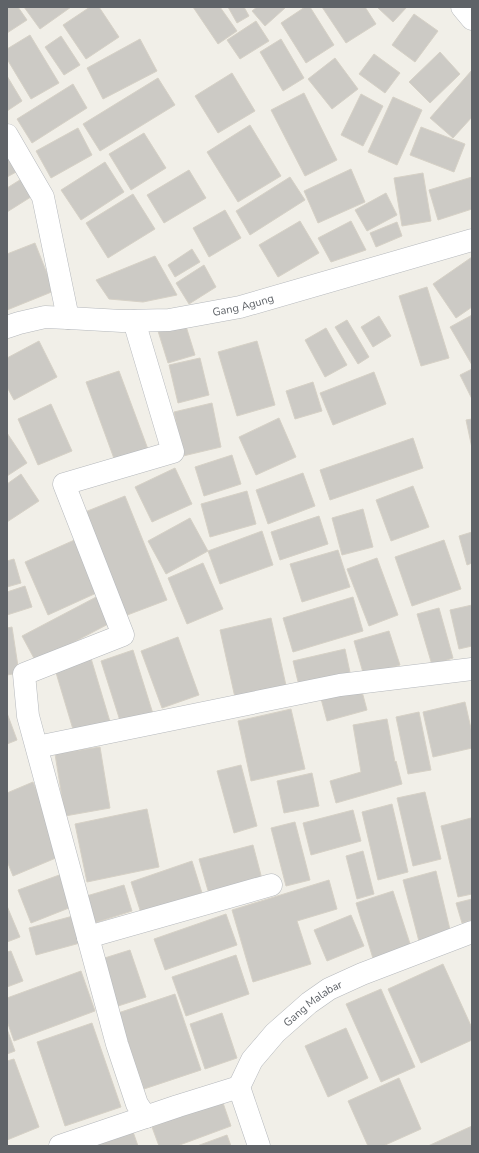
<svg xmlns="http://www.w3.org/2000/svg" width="479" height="1153" font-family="'Nunito Sans',sans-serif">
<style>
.building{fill:#cccac5;stroke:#d6d1c6}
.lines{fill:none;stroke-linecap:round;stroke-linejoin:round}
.minor-casing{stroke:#b5b8bc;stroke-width:23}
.minor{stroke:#fff;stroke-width:22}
.labels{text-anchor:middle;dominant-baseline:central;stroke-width:3;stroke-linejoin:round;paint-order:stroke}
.street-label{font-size:11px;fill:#5f6368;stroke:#fff}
</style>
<rect width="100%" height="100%" fill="#f1efe8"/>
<!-- building -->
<path class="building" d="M7 7H18L27 20 7 33Z
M24 7H71L40 29Z
M90 7H99L119 37 86 59 63 25Z
M193 7H220L237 31 218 44Z
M228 7H244L249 16 237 23Z
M257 7H283L285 8 265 26 252 11Z
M305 7H310L334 45 306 63 281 23Z
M322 7H365L376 24 346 43Z
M377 7H407L393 22Z
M414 14 438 31 415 62 392 45Z
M256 21 269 41 240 59 227 40Z
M30 35 59 83 31 99 7 59V49Z
M61 36 80 65 64 75 45 47Z
M140 39 157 71 103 99 87 68Z
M281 39 304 78 283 91 260 52Z
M440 52 460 74 430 103 409 82Z
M374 54 400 73 385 93 359 74Z
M335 58 358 89 332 109 308 79Z
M472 70V117L453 138 430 118Z
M232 73 255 111 218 133 195 96Z
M7 76 22 101 7 111Z
M158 78 175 105 100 151 83 124Z
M73 84 87 108 32 143 17 119Z
M304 93 337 160 305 176 271 110Z
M361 94 383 106 363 146 341 135Z
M393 97 422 110 397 165 368 152Z
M250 125 281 176 238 202 207 152Z
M421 127 465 144 454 172 410 155Z
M78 128 92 155 51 178 36 151Z
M144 133 166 168 131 190 109 154Z
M7 153 18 171 7 177Z
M105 162 124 192 81 220 61 190Z
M351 169 365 202 318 223 304 191Z
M189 170 206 198 164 223 147 195Z
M423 173 431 221 402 226 394 178Z
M290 177 305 200 250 235 236 211Z
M472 177V209L438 220 429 190Z
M23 178 34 195 7 212V188Z
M386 193 397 215 367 231 355 210Z
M133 194 155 229 108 258 86 223Z
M225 210 241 238 209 257 193 228Z
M300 221 319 253 278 277 259 245Z
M351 221 366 250 331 262 318 238Z
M397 222 402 236 376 247 370 233Z
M35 243 54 291 7 310V254Z
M192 249 200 262 175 277 168 265Z
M155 256 177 295 143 302 109 299 96 280Z
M472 257V307L456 318 433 284Z
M204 265 216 287 189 304 176 283Z
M427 287 449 358 421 366 399 296Z
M472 315V365L450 327Z
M379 316 391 336 373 347 361 327Z
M347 320 369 357 358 364 335 327Z
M185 323 195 355 168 363 158 331Z
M326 328 347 365 325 377 305 340Z
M39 341 57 377 14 400 7 387V358Z
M257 341 275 405 237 416 218 352Z
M200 358 209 395 178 403 169 365Z
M472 369V399L460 375Z
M119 371 149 452 116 464 86 382Z
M374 372 386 404 333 425 320 393Z
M313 382 322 411 295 419 286 391Z
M212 403 221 447 183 456 174 412Z
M51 404 72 451 38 465 18 419Z
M279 418 296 457 256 475 239 437Z
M472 419V448L466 420Z
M7 433 27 463 7 476Z
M413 438 423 468 330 500 320 470Z
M232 455 241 484 204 496 195 467Z
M175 468 192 504 152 522 135 487Z
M303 473 315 506 268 524 256 490Z
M21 474 39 501 7 522V484Z
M413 486 429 527 391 541 376 500Z
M247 491 256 524 210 537 201 504Z
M125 496 167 600 122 617 80 514Z
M363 509 373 547 342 555 332 518Z
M319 516 328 544 280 560 271 532Z
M190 518 208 551 166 574 148 541Z
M262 531 273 565 220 584 208 551Z
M472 532V563L467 565 459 536Z
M79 538 103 590 48 615 25 562Z
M444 540 461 589 412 606 395 557Z
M338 550 350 587 302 602 290 564Z
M377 558 398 615 369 626 347 569Z
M14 559 21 583 7 587V561Z
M203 563 223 609 187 624 168 578Z
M25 586 32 607 7 615V592Z
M100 595 114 621 36 662 22 636Z
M353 597 363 631 293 652 283 618Z
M472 605V646L459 649 450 610Z
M439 608 453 658 432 665 417 614Z
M271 618 287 690 236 702 220 630Z
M12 627 19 673 7 675V628Z
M389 631 400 665 364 676 354 641Z
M178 637 199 695 162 708 141 651Z
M345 649 351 677 300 690 293 661Z
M133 650 154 717 122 727 101 661Z
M90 655 111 725 75 736 54 666Z
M360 684 367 710 327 721 320 695Z
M465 702 472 733V748L433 757 423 712Z
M291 709 305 769 251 781 238 721Z
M419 712 431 770 408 774 396 717Z
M7 713 17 740 7 744Z
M387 719 395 762 396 761 402 784 336 803 330 781 361 772 353 725Z
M100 747 110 808 65 816 55 754Z
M241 765 257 826 234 833 217 771Z
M312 773 319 806 284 813 277 781Z
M33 782 63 855 13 876 7 861V793Z
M425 792 441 859 413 866 397 798Z
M392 804 408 872 378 880 362 812Z
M147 809 159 867 87 882 75 824Z
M353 810 361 841 311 855 303 823Z
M471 818 472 822V894L458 897 441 826Z
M295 822 310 880 286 886 271 828Z
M253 845 262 879 209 894 199 859Z
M363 851 374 894 357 899 346 856Z
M192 861 202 893 141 913 131 882Z
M436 871 452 938 421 949 403 880Z
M62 874 74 906 31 923 18 890Z
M329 880 337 909 297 921 311 964 253 982 232 910Z
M124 885 132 911 91 924 83 897Z
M393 891 413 953 375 965 356 903Z
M472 899V920L462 923 456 903Z
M7 906 20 937 7 942Z
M226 914 237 945 165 970 154 939Z
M351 915 364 946 327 961 314 930Z
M73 916 80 943 36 955 29 928Z
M130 950 146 997 112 1008 95 961Z
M11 951 23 981 7 987V952Z
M236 955 249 994 186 1016 172 977Z
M443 964 472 1028V1040L421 1063 388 989Z
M81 971 95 1011 14 1041 7 1021V998Z
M381 989 415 1067 381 1082 346 1004Z
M175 994 201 1070 144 1089 118 1013Z
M222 1013 237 1058 205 1069 190 1024Z
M92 1023 121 1107 65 1126 37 1042Z
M346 1028 368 1078 328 1097 305 1046Z
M7 1029 15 1051 7 1054Z
M14 1059 39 1127 7 1140V1061Z
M399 1078 421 1129 383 1146H368L348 1101Z
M222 1100 231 1126 177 1146H159L152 1127Z
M131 1126 138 1146H90Z
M472 1126V1146H428Z
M227 1135 231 1146H197Z"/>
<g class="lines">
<defs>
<g id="minor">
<path d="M462 7 472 19"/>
<path d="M7 135 43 197 68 318"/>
<path d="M134 321 173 452 64 484 123 635 24 674 28 716 117 1044 137 1104 146 1117"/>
<path id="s1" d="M7 327 19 323 45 317 68 318 122 321 169 320 240 307 472 240"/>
<path d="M37 747 340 685 472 669"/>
<path d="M88 937 271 885"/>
<path d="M60 1146 178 1106 239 1087"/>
<path id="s2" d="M259 1146 239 1087 252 1060 275 1033 309 1003 329 989 362 974 472 932"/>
</g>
</defs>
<!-- minor casing -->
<use href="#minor" class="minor-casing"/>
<!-- minor -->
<use href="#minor" class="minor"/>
</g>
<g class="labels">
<!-- street labels -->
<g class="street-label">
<text stroke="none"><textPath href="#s1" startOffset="239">Gang Agung</textPath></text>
<text stroke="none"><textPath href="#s2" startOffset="176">Gang Malabar</textPath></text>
</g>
</g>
<!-- border -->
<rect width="479" height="1153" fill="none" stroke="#5f6368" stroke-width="16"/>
</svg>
